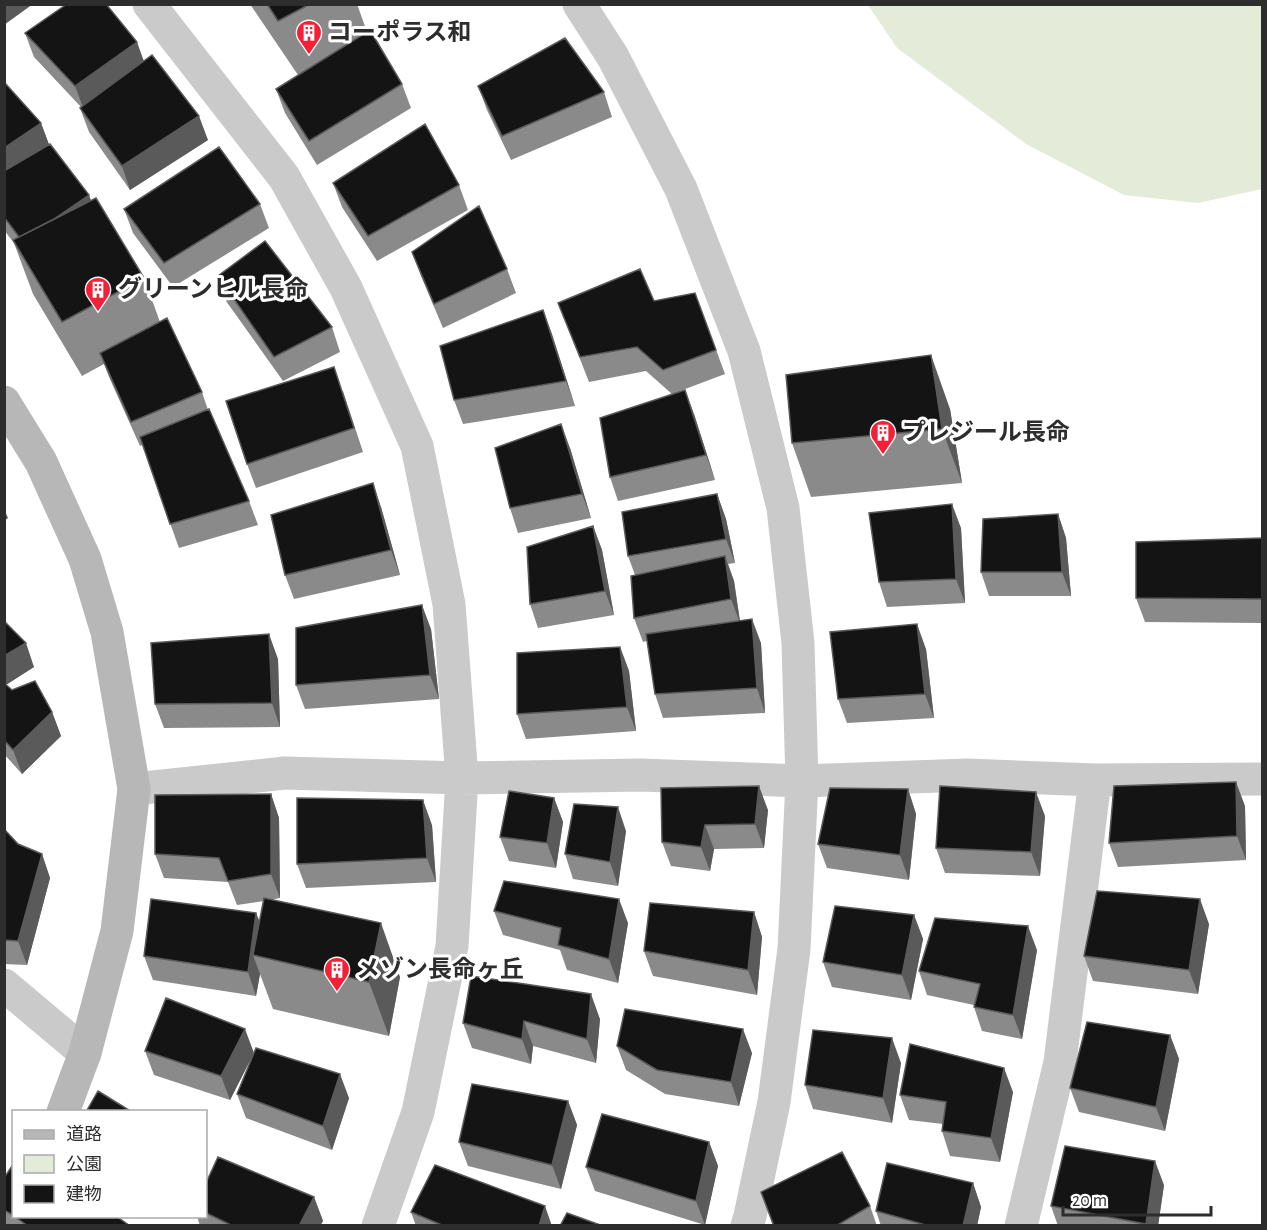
<svg xmlns="http://www.w3.org/2000/svg" width="1267" height="1230" font-family="'Alegreya Sans','Noto Sans JP',sans-serif">
<style>
.green{fill:#e4ecd9}
.lines{fill:none;stroke-linecap:round;stroke-linejoin:round}
.street{stroke:#cacaca;stroke-width:33}
.secondary{stroke:#b7b7b7;stroke-width:33}
.wall{fill:#8a8a8a}
.shaded-wall{fill:#5a5a5a}
.building{fill:#141414;stroke:#5a5a5a;stroke-width:1.5}
.labels{text-anchor:middle;dominant-baseline:central;stroke-width:6;stroke-linejoin:round;paint-order:stroke}
.poi-label{font-size:24px;font-weight:bold;fill:#2d2d2d;stroke:#fff;text-anchor:start}
</style>
<rect width="100%" height="100%" fill="#fff"/>
<!-- green -->
<path class="green" d="M868 5H1262V189L1198 203 1124 195 1026 144 897 48Z"/>
<g class="lines">
<!-- street -->
<path class="street" d="M149 4 284 177 346 288 417 446 449 604 462 778 452 946 418 1112 378 1226
M579 4 613 57 681 189 744 351 783 508 798 643 802 781 794 949 774 1102 750 1216 747 1226
M134 789 285 773 462 778 641 775 802 781 967 775 1095 780 1262 779
M4 985 85 1053
M1021 1226 1060 1062 1095 780"/>
<!-- secondary -->
<path class="secondary" d="M4 402 41 462 85 559 107 632 134 789 117 931 85 1053 63 1112"/>
</g>
<!-- wall -->
<path class="wall" d="M250 4H357L367 32 402 84 411 108 317 165 285 113 276 89 298 75Z
M25 33 144 61 208 140 130 190 89 132 80 108 81 107 34 57Z
M4 82 41 123 49 145 91 201 144 278 160 322 202 392 208 410 249 501 258 525 179 548 142 445 140 446 109 377 104 364 82 376 33 294 14 243 4 230Z
M478 86 604 92 612 117 511 160 487 110Z
M333 183 459 185 468 210 377 261 342 207Z
M260 204 269 228 173 287 133 233 124 209Z
M412 252 507 269 516 293 443 328 421 276Z
M218 276 332 327 340 352 283 381 226 301Z
M695 293 725 374 672 394 646 371 589 382 558 303 654 301Z
M543 310 575 406 463 424 454 400Z
M343 391 363 452 256 488 247 464Z
M950 409 962 483 811 497 792 443Z
M694 414 715 480 618 501 610 477Z
M570 448 591 518 518 533 510 508Z
M717 494 726 519 735 563 728 564 734 581 740 620 761 643 765 713 663 718 655 694 647 641 643 642 634 618 635 575 628 556Z
M381 507 400 575 294 599 285 575Z
M1058 514 1066 538 1071 596H989L981 572Z
M593 526 602 550 614 615 538 628 530 604Z
M961 528 965 603 887 607 879 582Z
M1263 538V623L1145 622 1136 598Z
M4 621 34 667 6 685 12 690 52 712 61 736 22 774 4 754Z
M431 629 439 699 305 709 296 685Z
M620 647 629 671 636 731 526 739 517 714Z
M926 649 934 718 847 723 838 699Z
M278 659 280 727 164 728 155 704Z
M661 788 768 810 764 848 714 849 710 871 671 866 662 842Z
M908 789 916 814 909 880 827 868 818 844Z
M271 794 279 818 280 898 270 900 400 977 389 1036 273 1009 260 974 256 996 153 980 144 956 256 913 260 922 264 901 237 905 228 882 164 878 155 854Z
M554 798 563 822 556 868 509 861 500 837Z
M1245 806 1246 860 1118 867 1109 843Z
M1045 816 1040 876 945 873 936 848Z
M432 825 436 882 306 888 297 864Z
M4 829 18 844 42 854 50 878 27 965 4 964Z
M626 831 618 886 573 879 565 854Z
M494 911 628 923 618 983 567 970 560 950 503 935Z
M754 912 762 937 757 995 653 976 644 951Z
M914 915 923 939 911 1000 832 987 823 962Z
M1209 924 1198 994 1093 981 1084 956Z
M1037 950 1022 1039 982 1031 974 1007V1005L927 995 919 971Z
M600 1019 596 1063 533 1046 531 1064 472 1048 463 1023Z
M1170 1035 1179 1059 1165 1131 1079 1112 1070 1088Z
M617 1046 752 1053 739 1106 665 1094 626 1070Z
M145 1051 254 1053 349 1098 332 1150 246 1118 237 1094 253 1054 230 1100 154 1075Z
M901 1063 892 1123 813 1109 805 1085Z
M1013 1092 1000 1162 950 1156 942 1131 943 1124 909 1120 900 1095Z
M568 1101 577 1125 561 1189 468 1166 459 1142Z
M709 1142 718 1166 705 1225 595 1191 586 1167Z
M4 1178 130 1226H4Z
M206 1183 314 1197 323 1221 320 1226H200L197 1216H206Z
M973 1183 981 1207 977 1226H881L876 1211Z
M1164 1185 1158 1226H1058L1051 1206Z
M761 1192 870 1206 877 1226H773Z
M411 1212 552 1226H416Z"/>
<!-- shaded-wall -->
<path class="shaded-wall" d="M4 4H33L4 25Z
M137 42 146 67 84 110 75 86Z
M199 116 208 140 130 190 122 166Z
M41 123 50 147 4 179V148Z
M89 195 98 219 23 242Z
M543 310 552 334 575 406 566 381Z
M931 355 950 409 962 483 942 429Z
M685 390 694 414 715 480 706 455Z
M561 424 570 448 591 518 582 494Z
M373 483 381 507 400 575 391 550Z
M717 494 726 519 735 563 726 539Z
M952 504 961 528 965 603 956 579Z
M4 509 8 518 4 521Z
M1058 514 1066 538 1071 596 1062 572Z
M593 526 602 550 614 615 605 591Z
M725 556 734 581 740 623 731 599Z
M422 605 431 629 439 699 430 675Z
M752 619 761 643 765 713 757 688Z
M917 624 926 649 934 718 925 694Z
M269 634 278 659 280 727 272 703Z
M26 643 34 667 4 686V656Z
M620 647 629 671 636 731 627 707Z
M52 712 61 736 22 774 13 750Z
M1236 782 1245 806 1246 860 1237 836Z
M759 786 768 810 764 848 755 824Z
M908 789 916 814 909 880 900 855Z
M1036 792 1045 816 1040 876 1031 852Z
M271 794 279 818 280 898 271 874Z
M554 798 563 822 556 868 547 843Z
M423 800 432 825 436 882 427 858Z
M618 807 626 831 618 886 610 862Z
M705 825 714 849 710 871 701 847Z
M42 854 50 878 27 965 18 941Z
M619 899 628 923 618 983 609 959Z
M1200 899 1209 924 1198 994 1189 970Z
M754 912 762 937 757 995 748 970Z
M256 913 265 937 253 955 260 974 256 996 248 972Z
M914 915 923 939 911 1000 902 975Z
M381 923 400 977 389 1036 369 982Z
M1028 926 1037 950 1022 1039 1013 1015Z
M591 994 600 1019 596 1063 587 1039Z
M524 1021 533 1046 531 1064 522 1039Z
M245 1029 254 1053 230 1100 221 1076Z
M743 1029 752 1053 739 1106 731 1082Z
M1170 1035 1179 1059 1165 1131 1156 1107Z
M892 1038 901 1063 892 1123 883 1098Z
M1004 1068 1013 1092 1000 1162 991 1138Z
M340 1074 349 1098 332 1150 323 1126Z
M568 1101 577 1125 561 1189 552 1165Z
M709 1142 718 1166 705 1225 696 1201Z
M1155 1161 1164 1185 1158 1226H1146Z
M973 1183 981 1207 977 1226H963Z
M314 1197 323 1221 320 1226H299Z
M545 1206 552 1226H539Z"/>
<!-- building -->
<path class="building" d="M67 4H106L137 42 75 86 25 33Z
M267 4H310L278 21Z
M370 30 402 84 309 141 276 89Z
M565 38 604 92 502 136 478 86Z
M152 55 199 116 122 166 80 108Z
M4 82 41 123 4 148Z
M425 124 459 185 368 236 333 183Z
M50 144 89 195 54 219 19 237 4 217V171Z
M219 147 260 204 164 263 124 209Z
M96 198 144 278 62 322 13 240Z
M479 206 507 269 434 304 412 252Z
M265 241 332 327 274 357 218 276Z
M640 269 654 301 695 293 716 350 663 370 637 347 580 357 558 303Z
M543 310 566 381 454 400 440 346Z
M167 318 202 392 131 422 100 353Z
M931 355 942 429 792 443 786 375Z
M334 367 354 428 247 464 226 401Z
M685 390 706 455 610 477 600 418Z
M209 409 249 501 170 524 140 437Z
M561 424 582 494 510 508 495 448Z
M373 483 391 550 285 575 271 515Z
M717 494 726 539 628 556 622 512Z
M952 504 956 579 879 582 869 513Z
M1058 514 1062 572H981L983 519Z
M593 526 605 591 530 604 527 547Z
M1263 538V599L1136 598V542Z
M725 556 731 599 634 618 631 576Z
M422 605 430 675 296 685V628Z
M752 619 757 688 655 694 646 634Z
M4 621 26 643 4 656Z
M917 624 925 694 838 699 830 632Z
M269 634 272 703 155 704 151 643Z
M620 647 627 707 517 714V653Z
M35 681 52 712 13 750 4 740V683L12 690Z
M1236 782 1237 836 1109 843 1114 786Z
M759 786 755 824 705 825 701 847 662 842 661 788Z
M940 786 1036 792 1031 852 936 848Z
M830 788 908 789 900 855 818 844Z
M509 791 554 798 547 843 500 837Z
M271 794V874L228 881 219 858 155 854V795Z
M297 798 423 800 427 858 297 864Z
M574 804 618 807 610 862 565 854Z
M4 829 18 844 42 854 18 941 4 940Z
M504 881 619 899 609 959 558 945 561 928 494 911Z
M1097 891 1200 899 1189 970 1084 956Z
M264 898 381 923 369 982 253 955Z
M151 899 256 913 248 972 144 956Z
M650 903 754 912 748 970 644 951Z
M835 906 914 915 902 975 823 962Z
M935 918 1028 926 1013 1015 974 1007 980 984 919 971Z
M471 976 591 994 587 1039 524 1021 522 1039 463 1023Z
M166 998 245 1029 221 1076 145 1051Z
M625 1009 743 1029 731 1082 657 1070 617 1046Z
M1087 1022 1170 1035 1156 1107 1070 1088Z
M813 1030 892 1038 883 1098 805 1085Z
M910 1044 1004 1068 991 1138 942 1131 946 1102 900 1095Z
M256 1048 340 1074 323 1126 237 1094Z
M472 1084 568 1101 552 1165 459 1142Z
M98 1091 132 1112H86Z
M602 1114 709 1142 696 1201 586 1167Z
M1065 1146 1155 1161 1146 1224 1051 1206Z
M842 1152 870 1206 836 1226H774L761 1192Z
M218 1157 314 1197 299 1226H233L206 1213V1183Z
M14 1163V1216L4 1210V1178Z
M887 1163 973 1183 963 1226H929L876 1211Z
M435 1165 545 1206 539 1226H444L411 1212Z
M567 1213 603 1226H560Z
M14 1216H116L130 1226H28Z"/>
<!-- icons -->
<defs>
<symbol id="building-pin" viewBox="-11 -11 22 30"><path d="M0 17L-7.5 6A9.5 9.5 0 1 1 7.5 6Z" fill="#f32037" stroke="#fff"/><path d="M-4-6H4V6H1V3H-1V6H-4ZM-2.5-4.3h1.7v1.8h-1.7ZM.8-4.3h1.7v1.8H.8ZM-2.5-1h1.7V.8h-1.7ZM.8-1h1.7V.8H.8Z" fill="#fff"/></symbol>
</defs>
<g fill-rule="evenodd">
<use href="#building-pin" x="294" y="18" width="30" height="40"/>
<use href="#building-pin" x="83" y="275" width="30" height="40"/>
<use href="#building-pin" x="868" y="418" width="30" height="40"/>
<use href="#building-pin" x="322" y="955" width="30" height="40"/>
</g>
<g class="labels">
<!-- poi labels -->
<g class="poi-label">
<text x="328" y="33">コーポラス和</text>
<text x="118" y="290">グリーンヒル長命</text>
<text x="902" y="433">プレジール長命</text>
<text x="356" y="970">メゾン長命ヶ丘</text>
</g>
</g>
<!-- border -->
<rect width="1267" height="1230" fill="none" stroke="#2d2d2d" stroke-width="12"/>
<!-- legend -->
<rect x="12" y="1110" width="195" height="108" fill="#ffffff" stroke="#ababab" stroke-width="1.5"/>
<rect x="24" y="1130" width="30" height="9" fill="#b7b7b7" stroke="#ababab" stroke-width="1.5"/>
<text x="66" y="1140" font-size="18" fill="#2d2d2d">道路</text>
<rect x="24" y="1155" width="30" height="18" fill="#e4ecd9" stroke="#ababab" stroke-width="1.5"/>
<text x="66" y="1170" font-size="18" fill="#2d2d2d">公園</text>
<rect x="24" y="1185" width="30" height="18" fill="#141414" stroke="#ababab" stroke-width="1.5"/>
<text x="66" y="1200" font-size="18" fill="#2d2d2d">建物</text>
<!-- scale -->
<path d="M1063 1206v9h148v-9" fill="none" stroke="#2d2d2d" stroke-width="3"/>
<text x="1072" y="1206" font-size="18" fill="#2d2d2d" stroke="#ffffff" stroke-width="4.5" paint-order="stroke">20 m</text>
</svg>
